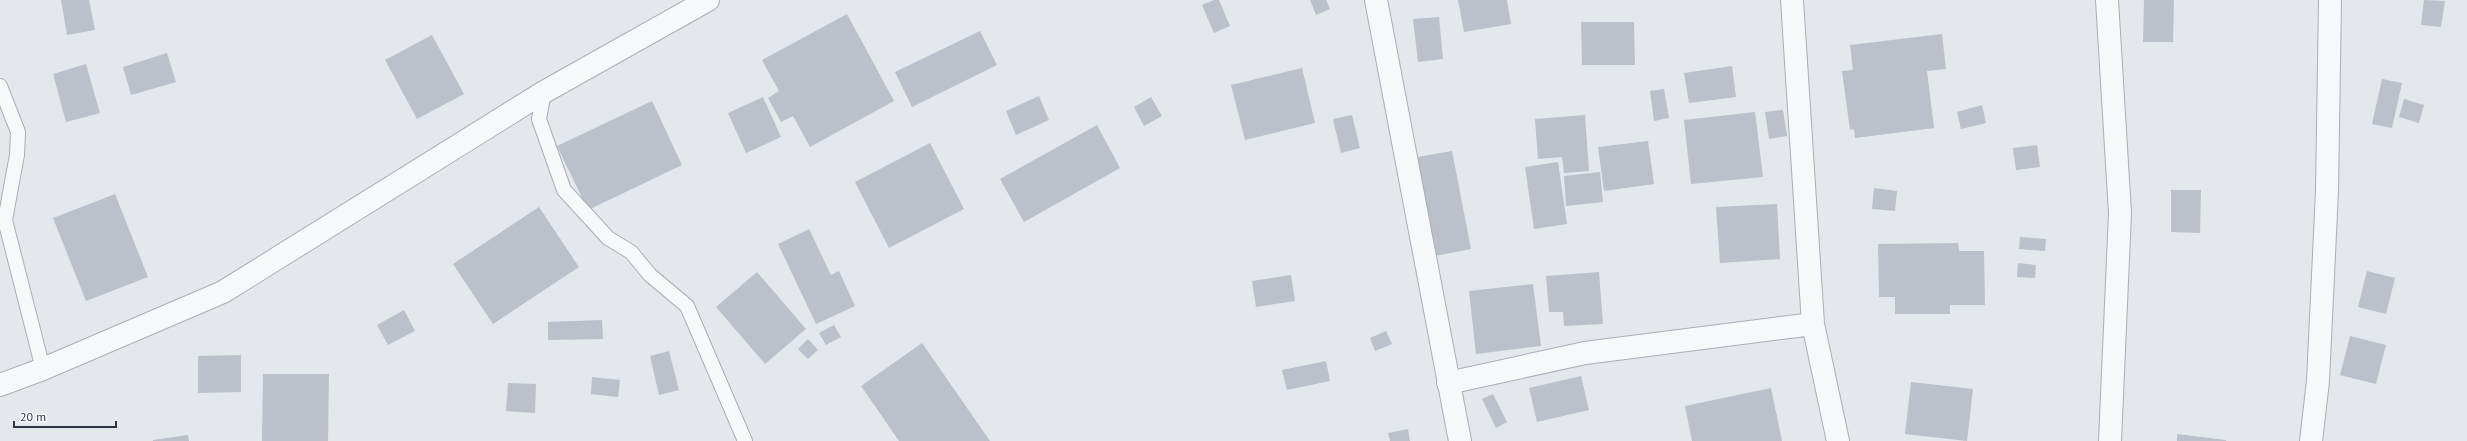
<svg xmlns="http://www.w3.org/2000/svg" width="2467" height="441" font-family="'PT Sans',sans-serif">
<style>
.building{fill:#bbc0ca}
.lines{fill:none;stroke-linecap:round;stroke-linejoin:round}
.lane-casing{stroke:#a9aeb7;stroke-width:16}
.street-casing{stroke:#a9aeb7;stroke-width:24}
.lane{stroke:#f7f8fa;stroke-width:14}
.street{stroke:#f7f8fa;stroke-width:22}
</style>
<rect width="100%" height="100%" fill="#e4e7ec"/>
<!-- building -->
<path class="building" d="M61 0H89L95 30 67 35Z
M1214 0H1219L1230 26 1214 33 1202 5Z
M1310 0H1326L1330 9 1316 15Z
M1458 0H1507L1511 24 1464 32Z
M2144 0H2174L2173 42H2143Z
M2424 0 2445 1 2441 27 2421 25Z
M847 14 894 101 810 147 793 116 781 122 768 98 779 91 762 60Z
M1439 17 1443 59 1418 62 1413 19Z
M1581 22H1634L1635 65H1582Z
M980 31 997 65 912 107 895 72Z
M1942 34 1946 69 1927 71 1934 128 1855 138 1854 129 1850 130 1842 71 1853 70 1850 45Z
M432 35 464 94 417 119 385 60Z
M167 53 176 82 131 95 123 67Z
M86 64 100 113 66 122 53 74Z
M1732 66 1736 97 1689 103 1684 73Z
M1302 68 1315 123 1245 140 1231 85Z
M2382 79 2402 83 2392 128 2372 124Z
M1664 89 1669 118 1654 121 1650 91Z
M1039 96 1049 120 1016 135 1006 111Z
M763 97 781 137 746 153 728 113Z
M1151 97 1162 116 1144 126 1134 107Z
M2404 99 2424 105 2419 123 2399 117Z
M652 101 682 165 588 210 557 146Z
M1982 105 1986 123 1961 129 1957 112Z
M1783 110 1787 136 1769 139 1765 112Z
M1755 112 1763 177 1691 184 1684 120Z
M1352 115 1360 148 1341 153 1333 119Z
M1585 115 1589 171 1564 173 1562 157 1538 159 1535 119Z
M1097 125 1120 168 1024 222 1000 179Z
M1648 141 1654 184 1604 191 1598 147Z
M930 143 964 209 889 248 855 182Z
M2037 145 2040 167 2016 170 2013 148Z
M1452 151 1471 249 1435 256 1417 157Z
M1558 162 1567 224 1534 229 1525 167Z
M1600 172 1603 202 1566 206 1564 176Z
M1874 188 1897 191 1895 211 1872 209Z
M2171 190H2201L2200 233 2171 232Z
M115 194 148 277 86 301 53 218Z
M1777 204 1780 259 1720 263 1716 207Z
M539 207 579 267 493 324 453 264Z
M809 229 831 275 839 271 855 306 816 324 778 244Z
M2020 237 2046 239 2045 251 2019 249Z
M1958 243 1959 251H1984L1985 305H1950V314H1895V297H1879L1878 244Z
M2018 263 2036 265 2035 278 2017 277Z
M2367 271 2395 278 2386 314 2358 307Z
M757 272 806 329 765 364 716 307Z
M1599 272 1603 324 1564 326 1563 312H1549L1546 276Z
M1291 275 1295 301 1256 307 1252 281Z
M1533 284 1541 346 1476 354 1469 291Z
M404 310 415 331 388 345 377 325Z
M602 320 603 339 548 340V322Z
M834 325 841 337 826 345 819 333Z
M1386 331 1392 344 1375 351 1370 338Z
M2350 336 2386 345 2376 384 2340 375Z
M808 339 818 350 808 359 798 349Z
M922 343 990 441H899L861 386Z
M669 351 679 390 659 395 650 356Z
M241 355V392L198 393V356Z
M1326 361 1330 381 1287 390 1282 370Z
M263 374H329L328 441H262Z
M1581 376 1589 410 1537 422 1529 388Z
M592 377 620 380 618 397 591 394Z
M1911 382 1973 389 1967 441 1905 434Z
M508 383 536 384 535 413 506 411Z
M1771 388 1782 441H1692L1685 406Z
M1493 394 1507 422 1496 428 1482 399Z
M1408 429 1410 441H1390L1388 433Z
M2177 434 2226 440V441H2177Z
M188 435 189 441H153V440Z"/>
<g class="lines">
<defs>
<path id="lane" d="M0 86 18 132 17 155 5 220 43 369
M544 92 539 119 564 190 608 238 631 252 650 275 687 306 745 441"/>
<path id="street" d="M1376 0 1460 441
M1792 0 1813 324 1838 441
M2107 0 2120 213 2110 441
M1448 383 1585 353 1813 324
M0 385 43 369 223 292 544 92 708 0
M2311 441 2318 381 2327 191 2330 0"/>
</defs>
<!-- lane casing -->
<use href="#lane" class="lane-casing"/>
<!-- street casing -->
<use href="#street" class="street-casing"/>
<!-- lane -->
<use href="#lane" class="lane"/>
<!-- street -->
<use href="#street" class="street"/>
</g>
<!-- scale -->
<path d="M14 421v6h102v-6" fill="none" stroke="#2b3445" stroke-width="2"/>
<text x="20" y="421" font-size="12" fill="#2b3445" stroke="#f4f6f9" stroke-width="3" paint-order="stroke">20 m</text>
</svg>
